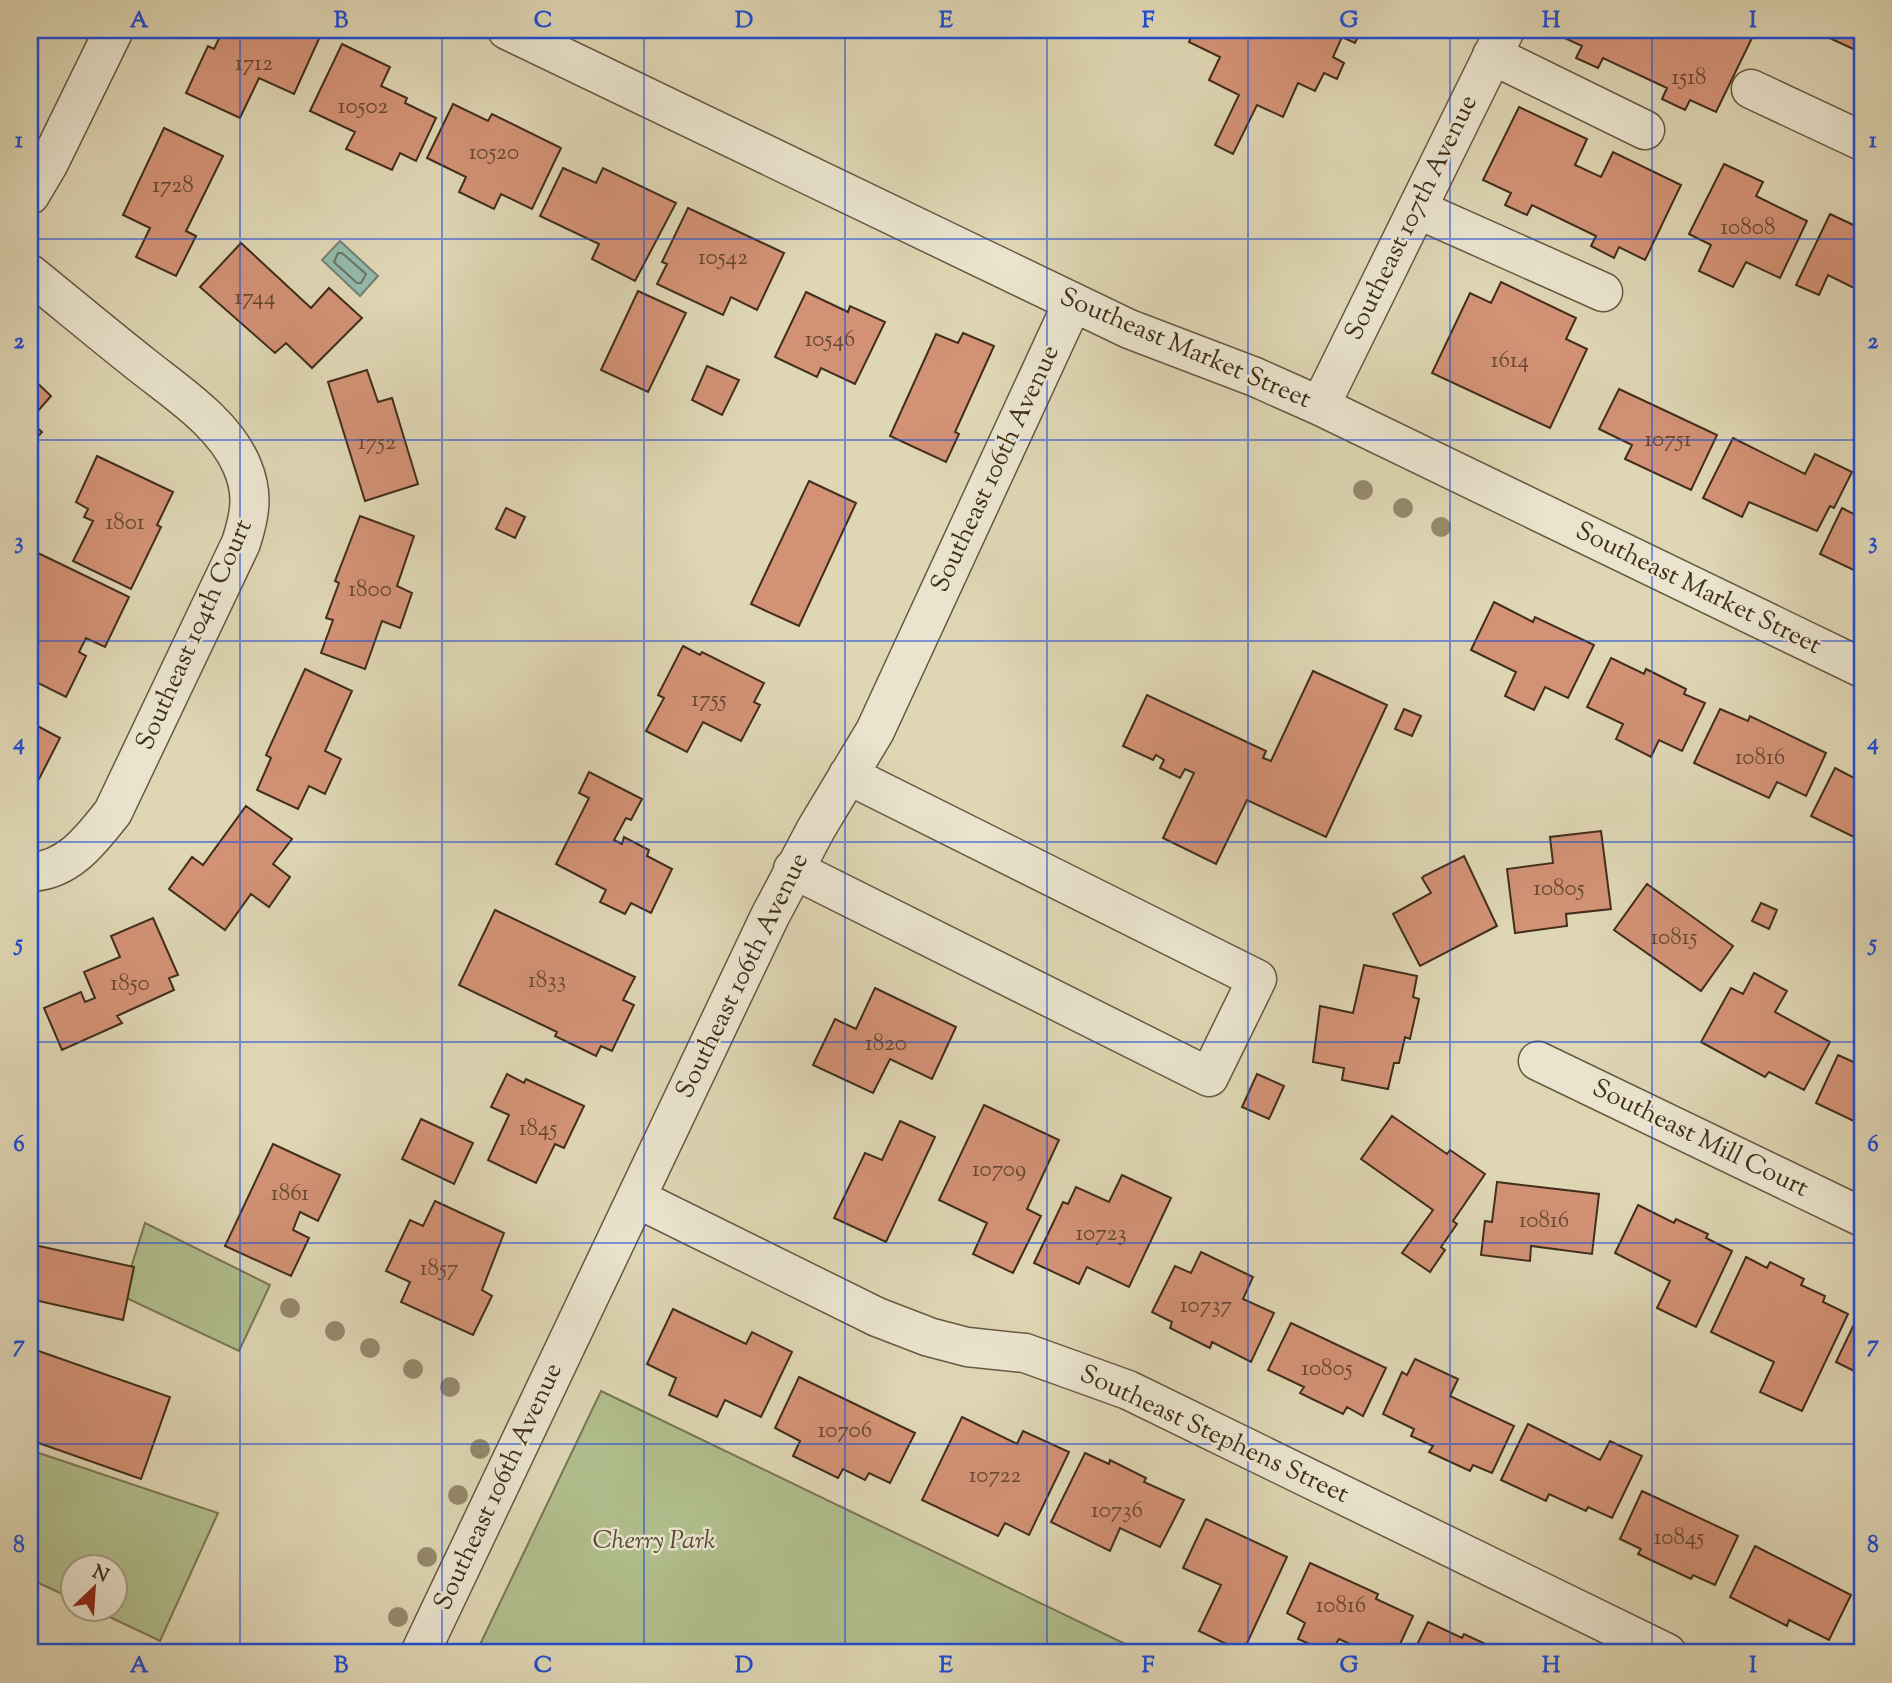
<svg xmlns="http://www.w3.org/2000/svg" width="1892" height="1683" font-family="'Sorts Mill Goudy',serif">
<style>
.green{fill:#b1be8d;stroke:#797654;stroke-width:2}
.water{fill:#93b9aa;stroke:#728171;stroke-width:2}
.lines{fill:none;stroke-linecap:round;stroke-linejoin:round}
.shore{stroke:#6a7462;stroke-width:2}
.building{fill:#d39276;stroke:#412e1b;stroke-width:2}
.minor-casing{stroke:#685841;stroke-width:41}
.minor{stroke:#eae4ce;stroke-width:38}
.tree{fill:#948a6c}
.grid{fill:none;stroke:#1d4ed8;stroke-width:2;stroke-opacity:0.55}
.labels{text-anchor:middle;dominant-baseline:central;stroke-width:5;stroke-linejoin:round;paint-order:stroke}
.number-label{font-size:23px;fill:#664732}
.street-label{font-size:26px;fill:#412e1b;stroke:#eae4ce}
.park-label{font-size:26px;font-style:italic;fill:#574b32;stroke:#eae4ce}
.neatline{fill:none;stroke:#1d4ed8;stroke-width:2.5}
.grid-label{font-size:23px;text-anchor:middle;font-weight:bold;fill:#1d4ed8}
</style>
<rect width="100%" height="100%" fill="#dfd6b4"/>
<filter id="stains"><feTurbulence type="fractalNoise" baseFrequency=".00286" numOctaves="4"/><feColorMatrix values="0 0 0 0 .2 0 0 0 0 .09 0 0 0 0 .02 0 0 0 .5 -.17"/></filter>
<radialGradient id="worn" r=".72"><stop offset=".6" stop-color="#630" stop-opacity="0"/><stop offset="1" stop-color="#630" stop-opacity=".3"/></radialGradient>
<!-- green -->
<path class="green" d="M145 1223 270 1285 239 1351 122 1296Z
M601 1391 1144 1653H476Z
M30 1450 218 1513 160 1641 95 1610H116V1568H74L73 1599 30 1579Z"/>
<!-- water -->
<path class="water" d="M340 241 378 276 360 296 322 260Z"/>
<g class="lines">
<!-- shore -->
<path class="shore" d="M338 253H342L366 274 361 283H357L334 262Z"/>
</g>
<!-- building -->
<path class="building" d="M223 30H317L322 32 294 94 259 78 240 118 186 93 208 46 214 49Z
M1194 30H1361L1355 43 1342 37 1333 57 1344 63 1337 79 1324 73 1315 91 1298 83 1283 117 1257 105 1233 154 1215 145 1239 95 1209 80 1220 57 1189 42Z
M1556 30H1735L1752 38 1716 112 1690 100 1685 110 1662 99 1667 88 1603 58 1598 68 1576 58 1582 46 1554 33Z
M1812 30H1862V53Z
M342 44 390 67 381 86 407 98 405 103 436 118 416 161 400 153 392 170 346 149 355 132 310 111Z
M453 104 488 121 492 114 561 148 532 209 501 194 494 209 459 192 466 177 427 158Z
M1519 107 1587 139 1575 165 1601 177 1613 152 1681 185 1645 260 1619 247 1614 258 1591 246 1596 236 1532 205 1527 215 1505 205 1511 193 1483 180Z
M164 128 223 156 186 231 196 236 176 276 136 257 150 228 123 215Z
M1724 164 1763 182 1756 196 1807 221 1780 278 1746 262 1733 287 1699 271 1711 245 1689 234Z
M563 168 596 183 603 168 676 203 635 281 592 259 599 244 540 216Z
M688 208 784 253 757 310 731 297 723 315 657 284 667 264 662 262Z
M1830 214 1862 229V292L1828 275 1819 295 1796 285Z
M241 243 311 308 329 288 362 318 312 368 286 343 275 353 200 287Z
M1501 282 1576 318 1566 339 1587 349 1550 428 1432 373 1470 293 1491 303Z
M638 291 686 313 648 392 601 370Z
M806 292 848 312 850 306 885 322 855 384 821 368 817 377 775 357Z
M963 333 994 346 955 432 959 434 946 462 890 436 936 334 958 343Z
M707 366 739 380 722 415 692 400Z
M367 370 378 402 392 398 418 484 365 501 328 382Z
M30 376 51 396 30 420Z
M1619 389 1717 435 1691 490 1625 459 1632 445 1599 429Z
M30 421 42 432 30 445Z
M1733 438 1805 474 1815 454 1852 472 1834 508 1830 506 1817 531 1749 502 1742 517 1703 498Z
M97 456 173 492 157 525 161 527 131 589 73 561 93 521 84 517 88 509 76 502Z
M809 481 856 503 799 626 751 604Z
M506 508 525 517 515 538 496 529Z
M1842 508 1862 518V574L1820 554Z
M360 516 414 536 397 586 412 593 400 628 382 621 365 669 321 653 333 620 326 618 339 583 335 581Z
M38 553 129 597 105 647 86 638 79 652 86 656 66 697 30 679V609L35 597 30 595V569Z
M1494 602 1533 622 1535 617 1594 645 1568 698 1545 687 1534 710 1505 696 1516 672 1471 650Z
M683 646 700 655 702 652 764 683 754 702 760 705 741 741 703 722 687 752 646 731 664 698 658 695Z
M1611 658 1644 674 1646 669 1686 689 1684 694 1705 703 1682 751 1659 740 1651 757 1616 739 1623 724 1587 707Z
M305 669 352 691 325 751 341 759 325 794 309 786 298 809 257 790 271 758 266 755Z
M1313 671 1387 705 1326 837 1247 800 1216 864 1163 838 1194 773 1185 769 1180 778 1160 768 1164 760 1156 755 1153 760 1123 746 1147 695 1266 751 1263 758 1271 761Z
M1404 709 1421 716 1412 736 1395 729Z
M1720 709 1748 721 1750 716 1826 753 1806 796 1777 782 1769 798 1694 763Z
M30 722 60 738 39 779 30 775Z
M1835 768 1862 782V841L1811 816Z
M589 772 642 799 631 820 626 818 614 840 622 844 624 837 649 850 647 856 672 869 651 913 631 903 625 914 600 902 606 890 556 864 589 798 579 793Z
M246 806 292 839 273 864 290 877 269 907 251 894 225 930 169 889 192 857 203 865Z
M1601 831 1611 909 1566 914 1567 926 1515 933 1507 869 1553 863 1550 837Z
M1464 856 1497 926 1420 966 1393 914 1431 893 1422 878 1424 876Z
M1647 884 1733 946 1701 991 1614 930Z
M1761 903 1777 910 1769 929 1752 921Z
M495 910 635 977 623 1000 634 1005 612 1051 601 1046 596 1056 555 1036 557 1032 459 985Z
M153 918 178 975 169 978 174 990 117 1016 122 1023 62 1050 44 1008 81 992 85 1002 95 998 84 972 120 957 111 936Z
M1364 965 1417 976 1413 997 1419 999 1410 1039 1405 1037 1399 1063H1394L1388 1089 1342 1080 1344 1068 1313 1062 1320 1006 1353 1013Z
M1754 973 1787 991 1775 1012 1830 1042 1804 1090 1769 1072 1765 1077 1701 1042 1731 988 1743 994Z
M875 988 956 1027 932 1079 890 1059 873 1093 813 1065 835 1019 856 1029Z
M1838 1055 1862 1066V1125L1816 1103Z
M507 1074 524 1083 526 1079 584 1106 564 1148 555 1144 536 1183 488 1160 509 1115 491 1107Z
M1257 1074 1284 1086 1269 1119 1242 1107Z
M984 1105 1059 1140 1027 1209 1041 1216 1013 1273 973 1254 987 1223 939 1200Z
M1392 1116 1447 1154 1450 1150 1485 1174 1453 1221 1457 1224 1441 1247 1445 1250 1430 1272 1402 1253 1433 1210 1361 1159Z
M421 1119 473 1143 454 1184 402 1159Z
M900 1121 935 1137 886 1242 834 1218 865 1153 882 1160Z
M273 1144 340 1175 318 1221 300 1212 293 1230 309 1238 291 1276 225 1246Z
M1122 1175 1171 1198 1129 1287 1087 1267 1079 1284 1034 1263 1063 1202 1068 1204 1076 1187 1109 1202Z
M1497 1182 1599 1194 1592 1254 1531 1246 1530 1261 1481 1255 1485 1221 1492 1222Z
M435 1201 504 1233 482 1290 492 1296 473 1335 401 1302 410 1282 386 1271 410 1220 423 1226Z
M1638 1205 1674 1223 1676 1219 1708 1234 1706 1238 1732 1251 1696 1327 1657 1308 1670 1281 1615 1253Z
M30 1244 134 1267 123 1320 30 1299Z
M1201 1252 1253 1277 1243 1299 1274 1313 1251 1362 1212 1342 1210 1348 1170 1328 1172 1322 1152 1312 1175 1266 1191 1273Z
M1746 1257 1767 1268 1770 1262 1804 1279 1801 1285 1825 1296 1823 1302 1848 1314 1802 1411 1760 1392 1774 1362 1711 1332Z
M673 1309 746 1344 752 1332 792 1352 761 1417 725 1400 717 1417 669 1395 676 1378 647 1364Z
M1859 1314 1862 1315V1375L1836 1362Z
M1291 1323 1386 1368 1363 1416 1347 1407 1343 1414 1300 1393 1304 1387 1268 1370Z
M30 1348 170 1397 141 1479 30 1440Z
M1415 1359 1458 1379 1450 1396 1514 1426 1492 1473 1473 1465 1470 1471 1429 1452 1433 1446 1411 1436 1414 1429 1383 1414 1402 1372 1407 1375Z
M799 1377 915 1433 890 1483 869 1473 865 1480 843 1469 838 1478 793 1456 800 1441 775 1428Z
M962 1417 1017 1444 1023 1431 1069 1452 1029 1535 1005 1523 998 1536 922 1500Z
M1528 1424 1600 1460 1610 1441 1642 1456 1612 1518 1588 1507 1586 1511 1549 1494 1546 1501 1501 1480Z
M1085 1453 1109 1464 1110 1460 1146 1478 1144 1482 1184 1500 1160 1547 1120 1528 1110 1551 1051 1522Z
M1642 1491 1738 1536 1715 1585 1693 1575 1691 1579 1638 1554 1641 1549 1620 1539Z
M1206 1519 1287 1557 1243 1652 1199 1631 1221 1585 1183 1568Z
M1755 1546 1851 1595 1829 1640 1789 1620 1787 1626 1730 1597Z
M1310 1563 1378 1594 1376 1599 1413 1616 1396 1653H1363L1364 1650 1339 1639 1330 1653 1298 1639 1305 1623 1287 1613Z
M1428 1622 1462 1638 1464 1634 1505 1653H1413Z"/>
<g class="lines">
<defs>
<path id="minor" d="M507 30 1129 329 1255 377 1320 406 1862 668
M1492 55 1645 130
M1751 89 1862 141
M30 195 49 163 114 30
M1417 209 1603 292
M30 274C67 304 104 335 142 365 177 393 224 423 242 466 254 494 250 515 241 543L113 812C91 840 68 871 30 872
M1320 406 1505 30
M793 869 1209 1077 1257 979 848 775
M1538 1061 1862 1217
M636 1198 877 1317 929 1337 967 1347 1025 1353 1128 1390 1667 1653
M420 1653 770 916 816 829 875 731 1073 302"/>
</defs>
<!-- minor casing -->
<use href="#minor" class="minor-casing"/>
<!-- minor -->
<use href="#minor" class="minor"/>
</g>
<!-- trees -->
<g class="tree">
<circle cx="1363" cy="490" r="10"/>
<circle cx="1403" cy="508" r="10"/>
<circle cx="1441" cy="527" r="10"/>
<circle cx="290" cy="1308" r="10"/>
<circle cx="335" cy="1331" r="10"/>
<circle cx="370" cy="1348" r="10"/>
<circle cx="413" cy="1369" r="10"/>
<circle cx="450" cy="1387" r="10"/>
<circle cx="480" cy="1449" r="10"/>
<circle cx="458" cy="1495" r="10"/>
<circle cx="427" cy="1557" r="10"/>
<circle cx="398" cy="1617" r="10"/>
</g>
<!-- grid -->
<path class="grid" d="M240 30V1653M442 30V1653M644 30V1653M845 30V1653M1047 30V1653M1248 30V1653M1450 30V1653M1652 30V1653M30 239H1862M30 440H1862M30 641H1862M30 842H1862M30 1042H1862M30 1243H1862M30 1444H1862"/>
<g class="labels">
<!-- number labels -->
<g class="number-label">
<text x="254" y="64">1712</text>
<text x="1689" y="78">1518</text>
<text x="363" y="107">10502</text>
<text x="494" y="153">10520</text>
<text x="173" y="186">1728</text>
<text x="1748" y="228">10808</text>
<text x="723" y="258">10542</text>
<text x="255" y="298">1744</text>
<text x="830" y="340">10546</text>
<text x="1510" y="361">1614</text>
<text x="1668" y="440">10751</text>
<text x="377" y="443">1752</text>
<text x="125" y="523">1801</text>
<text x="370" y="590">1800</text>
<text x="709" y="700">1755</text>
<text x="1760" y="758">10816</text>
<text x="1559" y="889">10805</text>
<text x="1674" y="938">10815</text>
<text x="547" y="981">1833</text>
<text x="130" y="984">1850</text>
<text x="886" y="1044">1820</text>
<text x="538" y="1129">1845</text>
<text x="999" y="1170">10709</text>
<text x="290" y="1194">1861</text>
<text x="1544" y="1221">10816</text>
<text x="1101" y="1234">10723</text>
<text x="439" y="1269">1857</text>
<text x="1206" y="1306">10737</text>
<text x="1327" y="1369">10805</text>
<text x="845" y="1431">10706</text>
<text x="995" y="1476">10722</text>
<text x="1117" y="1511">10736</text>
<text x="1679" y="1538">10845</text>
<text x="1341" y="1606">10816</text>
</g>
<!-- street labels -->
<g class="street-label">
<text transform="translate(1412 218) rotate(-64)">Southeast 107th Avenue</text>
<text transform="translate(1185 349) rotate(23)">Southeast Market Street</text>
<text transform="translate(996 469) rotate(-65)">Southeast 106th Avenue</text>
<text transform="translate(1698 589) rotate(26)">Southeast Market Street</text>
<text transform="translate(195 635) rotate(-66)">Southeast 104th Court</text>
<text transform="translate(743 976) rotate(-64)">Southeast 106th Avenue</text>
<text transform="translate(1700 1139) rotate(26)">Southeast Mill Court</text>
<text transform="translate(1214 1435) rotate(25)">Southeast Stephens Street</text>
<text transform="translate(499 1487) rotate(-65)">Southeast 106th Avenue</text>
</g>
<!-- park labels -->
<g class="park-label">
<text x="654" y="1541">Cherry Park</text>
</g>
</g>
<!-- margin -->
<rect width="1892" height="1683" fill="none" stroke="#dfd6b4" stroke-width="77"/>
<!-- north arrow -->
<g transform="translate(94 1588) rotate(25)"><circle r="33" fill="#eae4ce" stroke="#a69b86" stroke-width="2"/>
<path d="M0-5L12 26L0 18L-12 26Z" fill="#8f2418"/>
<text y="-10" font-size="19" font-weight="bold" text-anchor="middle" fill="#412e1b">N</text>
</g>
<rect x="38" y="38" width="1816" height="1606" class="neatline"/>
<g class="grid-label">
<text x="139" y="27">A</text>
<text x="341" y="27">B</text>
<text x="543" y="27">C</text>
<text x="744" y="27">D</text>
<text x="946" y="27">E</text>
<text x="1148" y="27">F</text>
<text x="1349" y="27">G</text>
<text x="1551" y="27">H</text>
<text x="1753" y="27">I</text>
<text x="19" y="147">1</text>
<text x="1873" y="147">1</text>
<text x="19" y="348">2</text>
<text x="1873" y="348">2</text>
<text x="19" y="548">3</text>
<text x="1873" y="548">3</text>
<text x="19" y="749">4</text>
<text x="1873" y="749">4</text>
<text x="19" y="950">5</text>
<text x="1873" y="950">5</text>
<text x="19" y="1151">6</text>
<text x="1873" y="1151">6</text>
<text x="19" y="1351">7</text>
<text x="1873" y="1351">7</text>
<text x="19" y="1552">8</text>
<text x="1873" y="1552">8</text>
<text x="139" y="1672">A</text>
<text x="341" y="1672">B</text>
<text x="543" y="1672">C</text>
<text x="744" y="1672">D</text>
<text x="946" y="1672">E</text>
<text x="1148" y="1672">F</text>
<text x="1349" y="1672">G</text>
<text x="1551" y="1672">H</text>
<text x="1753" y="1672">I</text>
</g>
<rect width="100%" height="100%" filter="url(#stains)"/>
<rect width="100%" height="100%" fill="url(#worn)"/>
</svg>
